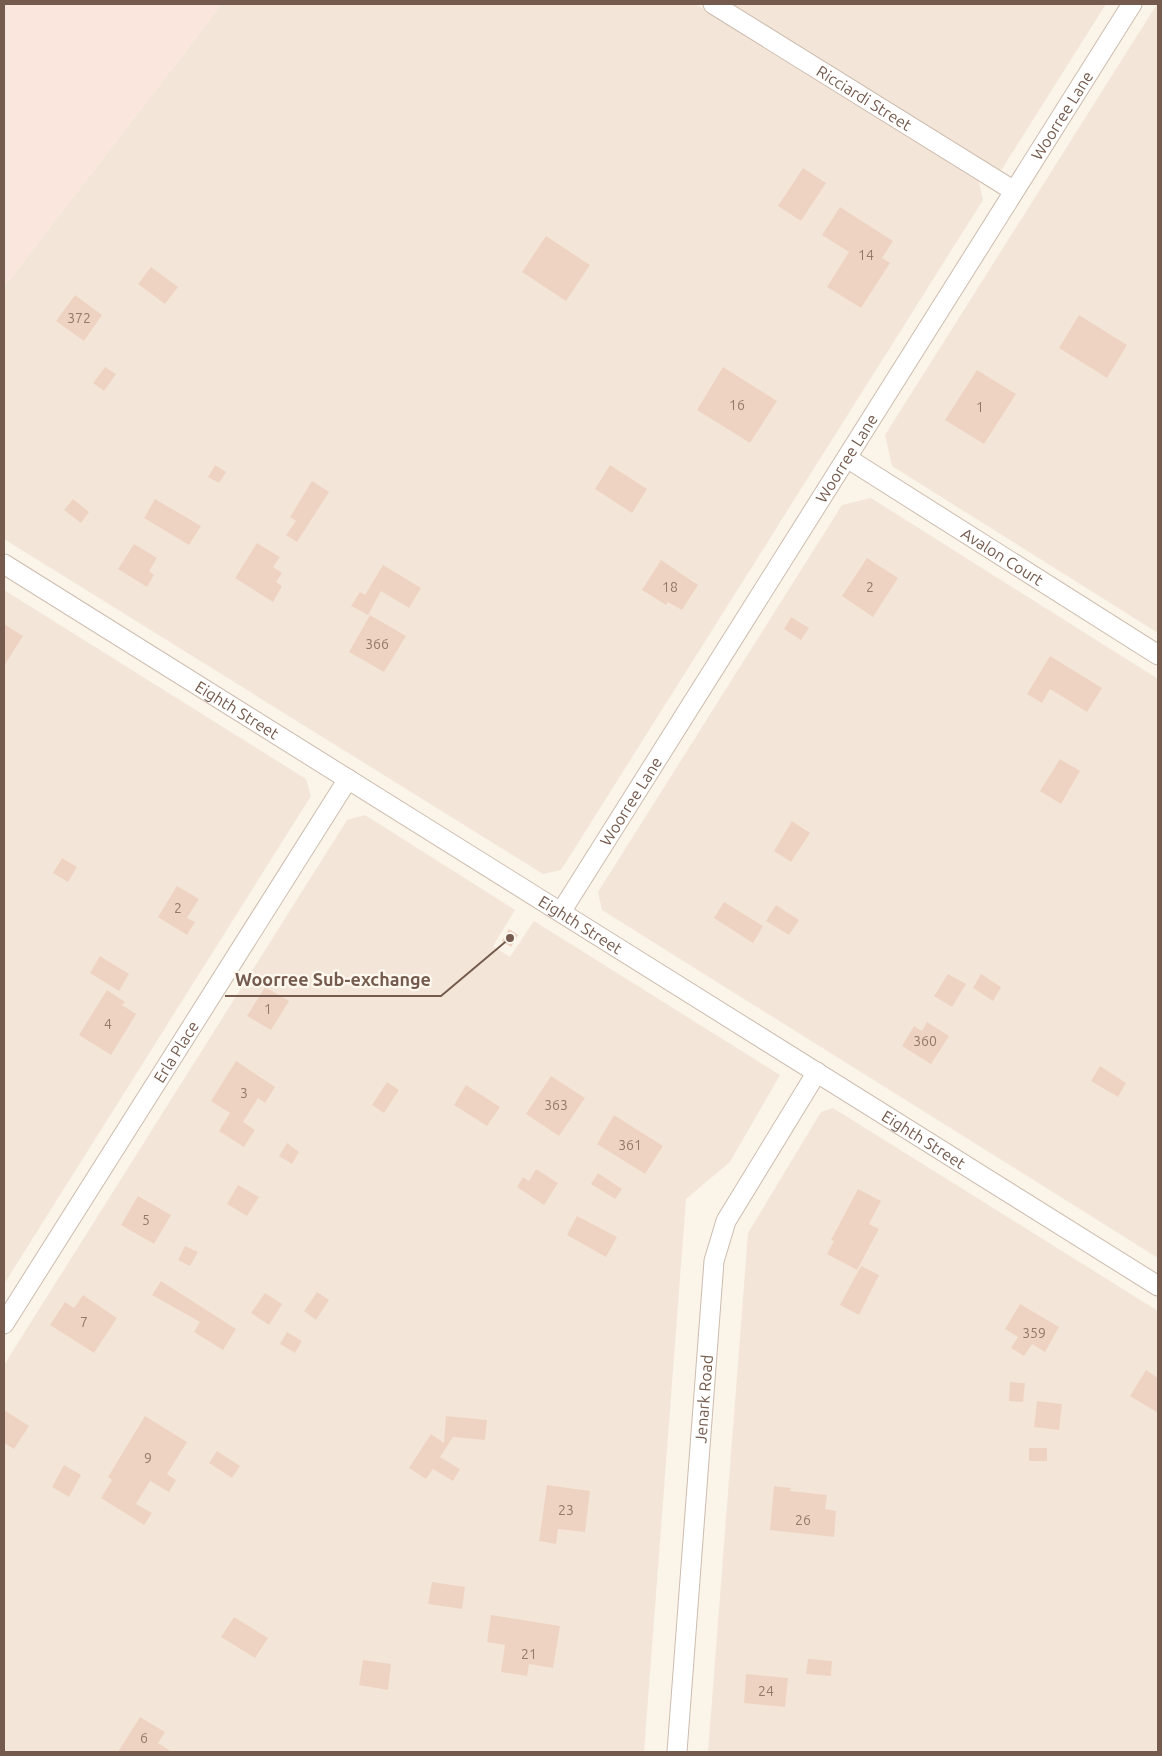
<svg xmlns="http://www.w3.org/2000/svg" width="1162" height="1756" font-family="Ubuntu,sans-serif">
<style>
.residential{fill:#f3e6d8}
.commercial{fill:#fbe6dd}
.building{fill:#efd3c2}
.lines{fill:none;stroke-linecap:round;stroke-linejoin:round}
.minor-casing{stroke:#cdbcaf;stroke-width:21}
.minor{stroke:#fff;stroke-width:19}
.labels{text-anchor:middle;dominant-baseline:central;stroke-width:4.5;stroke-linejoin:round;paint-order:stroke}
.number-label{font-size:14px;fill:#94796b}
.street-label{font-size:16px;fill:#755b4e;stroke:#fef8ef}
.leader{fill:none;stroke:#755b4e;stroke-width:2}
.callout-dot{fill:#755b4e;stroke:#fef8ef;stroke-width:2}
.callout-label{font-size:18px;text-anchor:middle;font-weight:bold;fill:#755b4e;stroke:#fef8ef;stroke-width:4.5;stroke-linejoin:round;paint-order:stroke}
</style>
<rect width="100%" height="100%" fill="#fbf4e9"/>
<!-- residential -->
<path class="residential" d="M222 4H696L979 182 983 200 561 870 543 874 4 539V287Z
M731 4H1106L1000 172Z
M1157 4H1158V633L892 466 885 435Z
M871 498 1158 679V1258L602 910 598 892 842 505Z
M4 590 306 779 311 796 4 1284Z
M365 815 515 910 493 946 510 957 534 921 780 1075 730 1162 686 1199 644 1752H4V1365L347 820Z
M833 1108 1158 1311V1752H708L748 1233 821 1112Z"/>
<!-- commercial -->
<path class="commercial" d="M4 4H222L4 287Z"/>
<!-- building -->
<path class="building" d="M803 168 826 183 801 221 778 206Z
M840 207 893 241 882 258 890 263 861 308 827 287 849 252 822 235Z
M546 236 590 265 566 301 522 272Z
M151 267 178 287 165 304 138 284Z
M75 295 102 315 84 341 56 321Z
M1079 315 1127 345 1107 378 1059 348Z
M105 367 116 374 104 391 93 383Z
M723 367 777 401 750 443 697 410Z
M977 370 1016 394 984 444 945 420Z
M215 465 226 472 219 483 208 477Z
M610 465 647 489 632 513 595 489Z
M312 481 329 492 297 542 286 535 296 521 290 517Z
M73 499 89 512 81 523 64 510Z
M155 499 201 526 189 545 144 518Z
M257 543 280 557 273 567 282 573 276 582 282 586 273 602 235 578Z
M134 544 157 558 149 571 154 575 147 587 118 569Z
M867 558 898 578 873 617 842 596Z
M661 560 698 585 682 610 668 602 666 605 642 590Z
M383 565 421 588 409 608 381 591 368 615 351 606 360 592 365 595Z
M370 615 406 636 384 672 349 652Z
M791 617 809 628 801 640 784 629Z
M4 624 23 636 4 666Z
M1050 656 1102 688 1087 712 1050 689 1042 703 1027 694Z
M1060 759 1080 771 1061 804 1040 791Z
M792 821 810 833 791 862 774 851Z
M62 858 77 867 68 882 53 873Z
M177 886 199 899 187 918 195 922 187 935 158 917Z
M724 902 763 926 753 943 714 918Z
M776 905 799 920 789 935 766 921Z
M509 929 518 935 511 947 502 941Z
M100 956 129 974 119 991 90 973Z
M948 974 966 984 952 1007 934 996Z
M981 974 1001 987 993 1001 973 988Z
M265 987 289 1001 271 1030 247 1016Z
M107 990 125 1002 122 1005 136 1014 111 1055 79 1035Z
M927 1022 949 1036 931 1064 902 1046 914 1026 922 1031Z
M236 1061 275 1087 265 1103 258 1098 243 1122 255 1130 244 1147 219 1131 230 1113 211 1101Z
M1100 1066 1126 1083 1118 1097 1091 1081Z
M551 1076 585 1098 559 1136 526 1114Z
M387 1082 399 1090 384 1113 372 1105Z
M466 1085 500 1107 487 1126 454 1105Z
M614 1115 663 1146 645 1174 597 1144Z
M287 1143 299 1152 292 1164 279 1156Z
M536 1169 558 1183 544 1205 517 1187 523 1177 529 1181Z
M598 1173 622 1189 615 1199 591 1184Z
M238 1185 259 1197 247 1216 227 1204Z
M858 1189 881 1201 869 1224 879 1229 857 1270 827 1254 834 1241 831 1240Z
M138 1196 171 1215 154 1244 121 1225Z
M577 1216 617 1237 606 1257 567 1235Z
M185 1246 198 1252 190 1266 178 1260Z
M861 1266 879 1275 859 1315 840 1305Z
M161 1281 236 1329 223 1350 194 1332 200 1322 152 1295Z
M317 1292 329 1300 316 1320 304 1311Z
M265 1293 282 1304 269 1325 251 1313Z
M83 1295 117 1318 94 1353 50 1325 65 1302 74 1308Z
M1020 1304 1059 1327 1045 1352 1032 1344 1024 1356 1011 1348 1018 1337 1005 1329Z
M287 1332 302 1341 295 1353 280 1344Z
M1146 1370 1158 1378V1413L1130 1396Z
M1010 1382 1025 1383 1023 1402 1009 1401Z
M1037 1401 1062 1404 1059 1430 1034 1427Z
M4 1410 29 1426 14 1449 4 1443Z
M145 1416 187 1442 167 1474 176 1480 169 1492 150 1481 136 1504 152 1513 144 1525 101 1498 112 1480 108 1477Z
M446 1416 487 1420 485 1440 453 1437 440 1457 460 1469 453 1481 433 1469 426 1479 409 1468 431 1434 444 1443Z
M1029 1448H1047V1461H1029Z
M217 1451 240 1466 232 1478 209 1463Z
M64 1465 81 1475 69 1497 52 1487Z
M547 1485 590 1491 585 1532 558 1529 556 1544 539 1541Z
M774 1486 791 1488 790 1491 827 1495 825 1509 836 1511 834 1537 770 1530Z
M432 1582 465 1587 462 1609 428 1604Z
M491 1615 560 1626 553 1668 529 1664 527 1676 501 1672 505 1645 487 1642Z
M234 1617 268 1638 255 1658 221 1637Z
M808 1659 832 1661 831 1676 806 1674Z
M363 1660 391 1664 388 1690 359 1685Z
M746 1674 788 1678 785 1707 744 1703Z
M140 1717 165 1732 158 1743 172 1752H118Z"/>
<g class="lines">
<defs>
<g id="minor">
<path id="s1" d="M713 4 1014 191"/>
<path id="s2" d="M847 458 1158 655"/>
<path id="s3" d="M4 564 1158 1286"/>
<path id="s4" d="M561 912 1132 4"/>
<path id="s5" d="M4 1324 348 779"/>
<path id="s6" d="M677 1752 714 1261 726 1221 817 1072"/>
</g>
</defs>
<!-- minor casing -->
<use href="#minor" class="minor-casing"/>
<!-- minor -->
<use href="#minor" class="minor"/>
</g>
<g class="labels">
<!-- number labels -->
<g class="number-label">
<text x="866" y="255">14</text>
<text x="79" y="318">372</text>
<text x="737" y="405">16</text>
<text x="980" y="407">1</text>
<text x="670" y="587">18</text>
<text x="870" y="587">2</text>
<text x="377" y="644">366</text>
<text x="178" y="908">2</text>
<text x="268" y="1009">1</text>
<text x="108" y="1024">4</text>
<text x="925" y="1041">360</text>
<text x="244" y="1093">3</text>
<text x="556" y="1105">363</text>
<text x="630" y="1145">361</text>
<text x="146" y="1220">5</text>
<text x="84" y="1322">7</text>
<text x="1034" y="1333">359</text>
<text x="148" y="1458">9</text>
<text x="566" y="1510">23</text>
<text x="803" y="1520">26</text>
<text x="529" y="1654">21</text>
<text x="766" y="1691">24</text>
<text x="144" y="1738">6</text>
</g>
<!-- street labels -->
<g class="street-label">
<text stroke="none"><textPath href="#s1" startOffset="178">Ricciardi Street</textPath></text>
<text stroke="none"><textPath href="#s4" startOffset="941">Woorree Lane</textPath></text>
<text stroke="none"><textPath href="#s4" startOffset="536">Woorree Lane</textPath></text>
<text stroke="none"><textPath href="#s2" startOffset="184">Avalon Court</textPath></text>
<text stroke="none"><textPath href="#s3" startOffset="275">Eighth Street</textPath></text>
<text stroke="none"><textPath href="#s4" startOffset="131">Woorree Lane</textPath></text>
<text stroke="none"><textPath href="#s3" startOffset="680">Eighth Street</textPath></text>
<text stroke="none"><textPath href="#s5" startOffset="322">Erla Place</textPath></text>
<text stroke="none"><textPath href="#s3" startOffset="1085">Eighth Street</textPath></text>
<text stroke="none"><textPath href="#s6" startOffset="354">Jenark Road</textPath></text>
</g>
</g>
<!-- callouts -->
<path class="leader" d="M510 938L441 996H225"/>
<circle class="callout-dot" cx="510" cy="938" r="5"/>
<g class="callout-label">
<text x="333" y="986">Woorree Sub-exchange</text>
</g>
<!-- border -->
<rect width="1162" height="1756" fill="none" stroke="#755b4e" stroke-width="10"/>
</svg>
